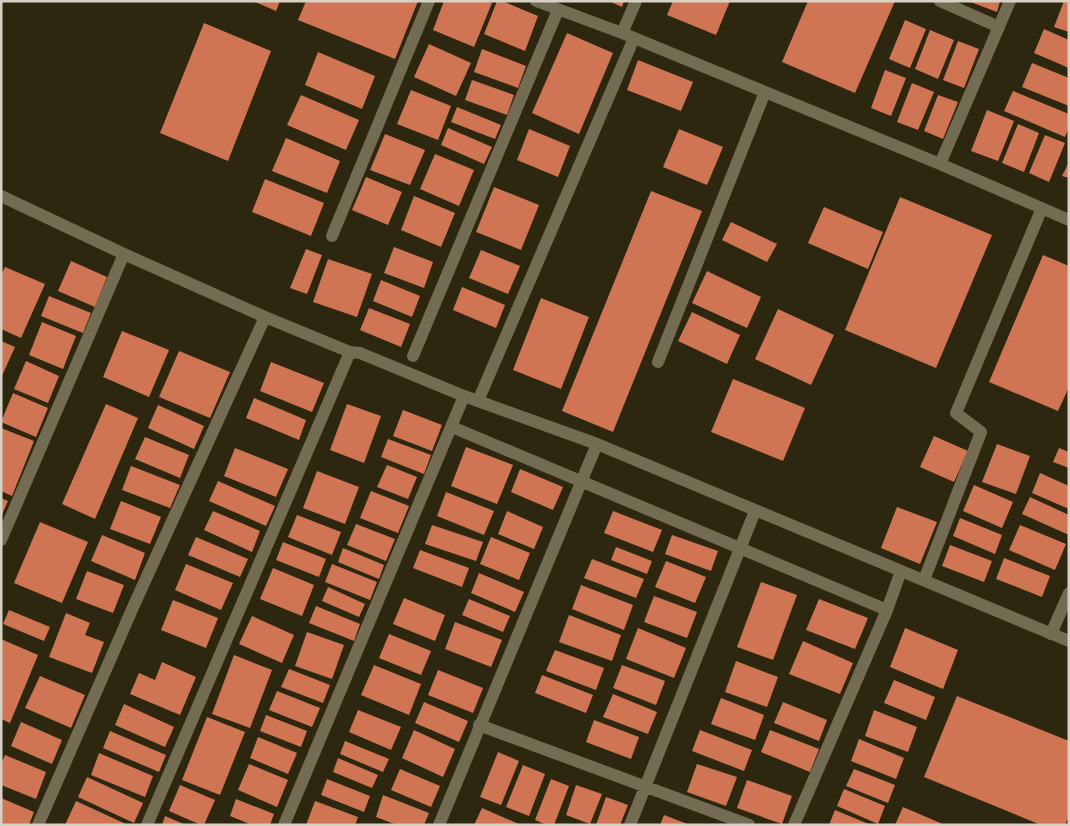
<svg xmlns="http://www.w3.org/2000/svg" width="1070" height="826" font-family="Quicksand,sans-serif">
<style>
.building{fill:#cf7553}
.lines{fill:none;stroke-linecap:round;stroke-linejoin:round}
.service{stroke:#736b52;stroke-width:12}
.minor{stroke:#736b52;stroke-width:12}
</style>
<rect width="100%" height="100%" fill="#2e2710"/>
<!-- building -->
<path class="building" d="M253 1H280L276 11Z
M306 1H418L395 59 298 20Z
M444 1H488L492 3 474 47 433 30Z
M497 1H502L538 16 525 51 484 34Z
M609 1H624L622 7Z
M673 1H730L716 35 667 15Z
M808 1H895L855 93 782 62Z
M968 1H1000L997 12Z
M1064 1 1069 3V32L1054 27Z
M905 20 926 29 910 68 889 59Z
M204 23 271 51 228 161 160 133Z
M1044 29 1069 40V68L1034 53Z
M930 30 954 40 938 79 915 69Z
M567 33 613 53 579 134 532 113Z
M958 41 979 49 964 88 943 80Z
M429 44 471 63 456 96 414 77Z
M482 49 526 66 518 88 474 72Z
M318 52 375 76 362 109 305 85Z
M638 60 693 82 681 111 627 90Z
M1032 63 1069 78V106L1022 87Z
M885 70 906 78 891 116 871 108Z
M472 80 514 95 507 115 465 100Z
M912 83 934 92 918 130 897 122Z
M411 90 451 106 438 140 397 124Z
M1013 91 1069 114V128L1065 137 1004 111Z
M301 95 359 120 346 150 287 125Z
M938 95 958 102 943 139 924 131Z
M457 107 501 125 495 139 451 122Z
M987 110 1014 121 998 161 971 151Z
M1018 124 1039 133 1024 172 1002 163Z
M448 128 492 147 484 164 441 145Z
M529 129 570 146 558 177 517 160Z
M679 129 723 147 707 185 663 167Z
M385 134 425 150 410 185 370 170Z
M1045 135 1065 143 1049 182 1029 173Z
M286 138 340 161 327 193 272 171Z
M435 154 474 170 459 206 420 189Z
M1069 162V178L1062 176Z
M366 177 402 192 388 225 352 210Z
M265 179 324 203 311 236 252 212Z
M494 187 539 205 521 250 476 232Z
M651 191 702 211 613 432 562 411Z
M414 196 455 213 441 247 401 230Z
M900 197 992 235 936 368 845 330Z
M824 207 883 232 868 269 808 243Z
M731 222 777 244 767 262 722 240Z
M394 247 433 262 424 288 384 273Z
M306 249 322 255 307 294 290 288Z
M481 250 520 266 508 294 469 278Z
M1043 255 1069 266V387L1058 411 989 382Z
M328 259 372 274 357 317 313 302Z
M71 261 107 277 95 307 58 291Z
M5 267 45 284 21 338 1 329V275Z
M707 271 761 297 747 328 692 303Z
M381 280 420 296 412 317 373 301Z
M462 287 505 305 496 328 453 310Z
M49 296 91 313 83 333 41 316Z
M541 298 589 317 561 389 513 370Z
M369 308 410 324 401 347 360 330Z
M778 309 834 335 811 385 755 359Z
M692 312 740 335 727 364 678 341Z
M42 322 76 336 63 369 29 355Z
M122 331 169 350 149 397 103 377Z
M1 341 15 347 1 378Z
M179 351 230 372 210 418 159 397Z
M26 361 59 376 48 403 14 389Z
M271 362 324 383 312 412 260 391Z
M733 379 805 408 783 461 711 432Z
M13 393 48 408 36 437 1 422Z
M254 398 306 420 299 440 246 418Z
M106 404 138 418 95 519 62 504Z
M347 404 381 416 364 463 330 450Z
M158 405 204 426 194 449 148 428Z
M403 410 442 425 432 451 393 436Z
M1 428 34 441 12 496 1 491Z
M934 436 968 451 954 482 920 467Z
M145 437 189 455 180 478 135 459Z
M388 439 431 455 424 474 381 457Z
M997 444 1030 456 1016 494 982 482Z
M466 447 513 465 497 504 451 486Z
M235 448 288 469 276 497 224 476Z
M1059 448 1069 452V468L1053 462Z
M387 465 417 477 408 499 377 487Z
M131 466 180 485 170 508 122 490Z
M520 469 563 487 553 510 511 492Z
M317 471 359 487 345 524 303 508Z
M1040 473 1069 486V509L1032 493Z
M218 481 275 506 266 526 209 501Z
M974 485 1013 502 1002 528 963 511Z
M371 491 409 506 398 533 360 518Z
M446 492 494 511 484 535 437 516Z
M1030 497 1069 515V535L1022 514Z
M1 498 8 501 1 517Z
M121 501 161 517 150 544 110 529Z
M897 507 937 522 920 564 881 548Z
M213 511 260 531 252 552 204 530Z
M507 511 543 527 534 549 498 534Z
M613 511 662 530 653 552 604 533Z
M297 515 341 532 332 555 288 537Z
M960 518 1002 535 995 554 953 536Z
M40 522 88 542 62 603 14 583Z
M356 524 395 539 386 561 347 545Z
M432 525 483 542 476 561 425 544Z
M1020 525 1066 544 1055 570 1009 550Z
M102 535 145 553 135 580 91 561Z
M672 535 718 551 711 571 665 554Z
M196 537 248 559 240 577 188 555Z
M491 537 530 553 519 580 480 564Z
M283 542 326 559 319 577 276 560Z
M950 545 992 561 984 582 942 566Z
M616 547 652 561 647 574 611 560Z
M343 548 384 565 379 579 338 562Z
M420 550 469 568 462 587 413 568Z
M1004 558 1050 576 1042 597 996 579Z
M592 559 644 579 636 598 584 578Z
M666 561 706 577 695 603 655 587Z
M186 564 233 583 221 610 175 590Z
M332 564 377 582 370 600 325 582Z
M273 568 314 585 302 616 260 599Z
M87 571 124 585 113 613 76 599Z
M479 573 524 592 515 612 471 593Z
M761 582 797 595 773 660 737 647Z
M581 585 633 605 624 630 572 609Z
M328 587 365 604 359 617 322 601Z
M654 596 697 612 687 638 644 622Z
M404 598 445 615 435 641 393 624Z
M469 599 510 616 503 632 462 615Z
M819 599 868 618 855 649 806 630Z
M173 600 218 618 206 648 161 630Z
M316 606 360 624 354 641 309 623Z
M9 610 50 627 44 641 3 624Z
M66 613 90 623 85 635 104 642 92 673 49 657Z
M569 615 621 635 612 661 559 642Z
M252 616 294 635 282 663 239 644Z
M455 622 502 640 491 667 445 649Z
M638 628 686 648 674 678 626 659Z
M905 628 958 650 943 689 890 667Z
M307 632 344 645 332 679 295 666Z
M389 634 431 651 421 675 379 658Z
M1 639 38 655 10 723 1 719Z
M803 641 853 663 840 694 789 674Z
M555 650 604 668 596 690 546 671Z
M234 655 272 670 250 728 212 714Z
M736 661 778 677 767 707 725 692Z
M162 662 196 677 180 715 130 694 139 673 155 680Z
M374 665 421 684 409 715 361 695Z
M622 665 665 681 656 705 613 688Z
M289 669 330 685 323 703 281 687Z
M438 670 483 688 473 713 428 695Z
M542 675 593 695 586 713 535 693Z
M40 676 85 695 71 728 25 708Z
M894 680 935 697 926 720 884 703Z
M277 691 320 708 312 727 269 710Z
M613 694 657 712 648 734 603 717Z
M957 696 1069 741V816L1065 825H1041L924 777Z
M721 698 764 715 755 740 711 724Z
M424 702 468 721 459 742 415 723Z
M783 702 827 720 819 741 774 723Z
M124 704 174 727 165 747 115 725Z
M358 710 401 727 391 750 349 732Z
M874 710 917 727 908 752 865 736Z
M266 715 307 731 301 747 260 731Z
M207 717 245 732 220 795 182 780Z
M594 720 639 737 631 759 586 742Z
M21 722 62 740 52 764 11 746Z
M414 730 455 749 443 777 402 758Z
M700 730 752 750 744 771 692 751Z
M770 730 819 749 810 772 761 752Z
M110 731 166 755 159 772 103 748Z
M258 737 297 753 288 774 250 758Z
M859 739 904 758 896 779 851 761Z
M345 741 389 759 383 772 340 754Z
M498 752 519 761 501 805 480 797Z
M99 753 153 776 145 797 91 775Z
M5 755 46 772 36 799 1 785V764Z
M338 758 378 775 372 788 333 772Z
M249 764 288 780 277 807 238 790Z
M697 764 737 777 726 806 687 792Z
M523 765 545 774 529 816 506 807Z
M400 769 440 786 431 807 391 790Z
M854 769 895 785 888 803 846 786Z
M87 777 143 803 134 823 78 797Z
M327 779 370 796 364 812 321 795Z
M551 779 569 786 554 825H547L535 820Z
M747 780 792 796 782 824 737 808Z
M180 785 215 800 204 825H201L169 811Z
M576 785 602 794 590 824 566 815Z
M844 789 885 806 878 824 837 806Z
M383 795 429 813 424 825H397L376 817Z
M606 797 628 805 620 825H596Z
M1 798 34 812 29 825H1Z
M236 799 274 814 270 825H252L230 816Z
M76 801 128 825H65Z
M315 801 358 817 355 825H306Z
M903 807 945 825H895Z
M482 808 521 825H474Z
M835 810 871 825H829Z
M664 815 690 825H660Z
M165 816 186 825H162Z"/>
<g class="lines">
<!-- service -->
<path class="service" d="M940 1 999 27
M332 236 429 1
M658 362 765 92
M478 401 634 38"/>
<!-- minor -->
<path class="minor" d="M536 1 622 33 940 164 1069 220
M622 33 636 1
M940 164 1010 1
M1 196 124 254 265 317 350 352 360 353 464 396 597 444 1069 641
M413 356 558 10
M452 427C598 487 742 550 887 610
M1 540 124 254
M924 580 981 432 956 413 1042 208
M1051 634 1069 593
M479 725 749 825
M38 825 134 605 265 317
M147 825 350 352
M284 825 464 396
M439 825 597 444
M630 825 755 511
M794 825 887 610 901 571"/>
</g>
<!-- border -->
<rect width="1070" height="826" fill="none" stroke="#d6d1c4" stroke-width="5"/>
</svg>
